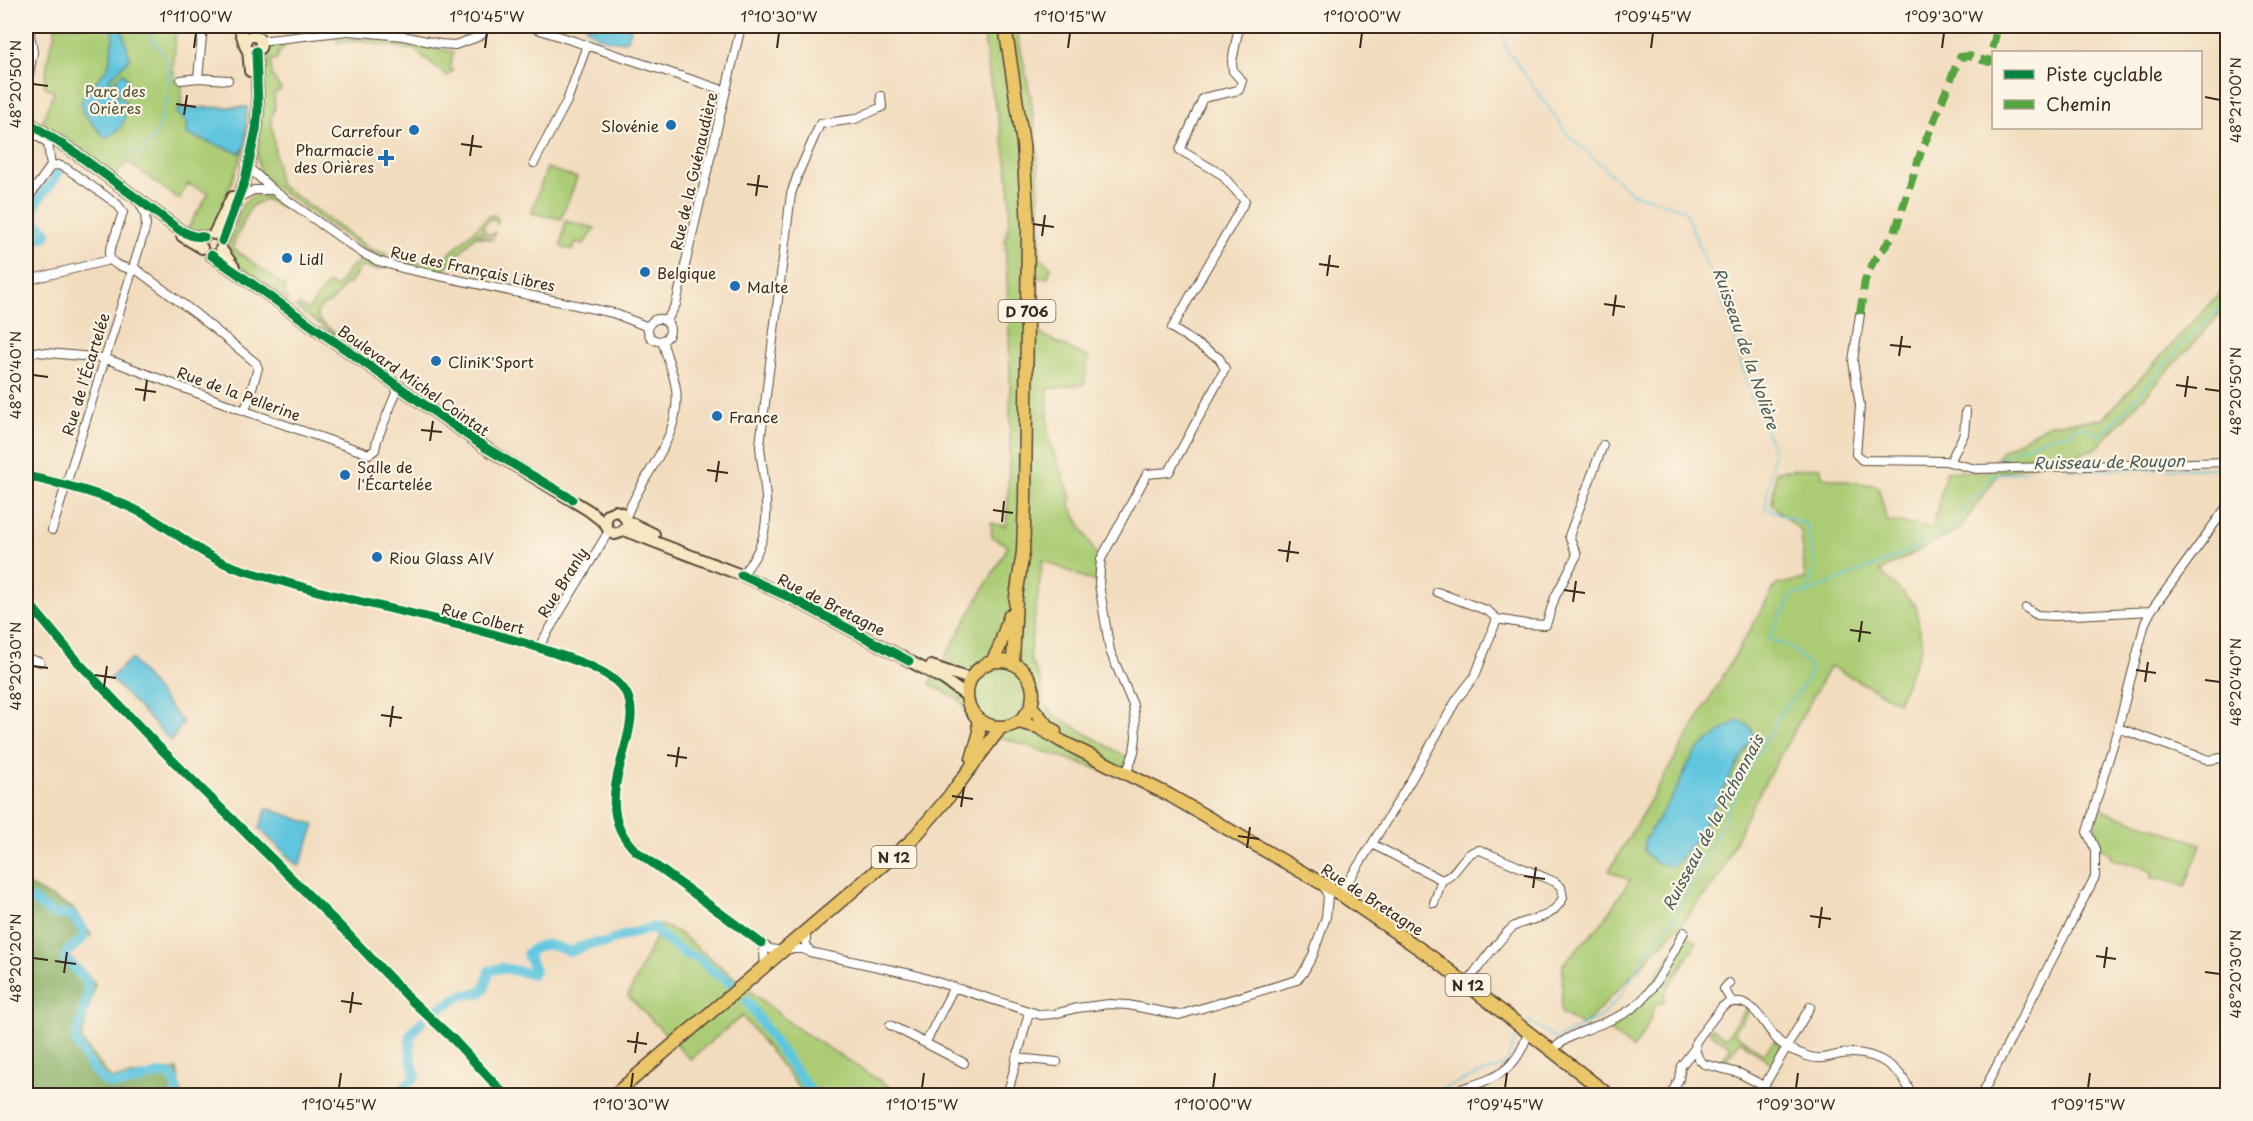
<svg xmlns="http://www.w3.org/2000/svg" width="2253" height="1121" font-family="'Playpen Sans',sans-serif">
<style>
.green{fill:#abcc74;stroke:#737b49;stroke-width:1.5}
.forest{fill:#88b066;stroke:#626d42;stroke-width:1.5}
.water{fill:#61c6df;stroke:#4e787e;stroke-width:1.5}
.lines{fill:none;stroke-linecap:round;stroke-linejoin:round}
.stream{stroke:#61c6df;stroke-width:1.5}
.river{stroke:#61c6df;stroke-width:10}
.street-casing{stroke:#564536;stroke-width:10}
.secondary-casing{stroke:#564536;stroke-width:14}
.primary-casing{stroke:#564536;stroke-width:15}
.street{stroke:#fff;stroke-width:8}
.secondary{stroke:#f7e8c3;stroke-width:10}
.primary{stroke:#ebc669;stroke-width:12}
.quiet{stroke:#54a441;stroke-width:8;stroke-dasharray:15 8;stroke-linecap:butt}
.cycleway-casing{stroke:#fcf5e5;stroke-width:13}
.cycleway{stroke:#00873e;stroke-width:9}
.ticks{fill:none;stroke:#3b2a1e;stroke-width:2}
.poi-dot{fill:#1f6fb2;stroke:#fcf5e5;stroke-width:2}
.labels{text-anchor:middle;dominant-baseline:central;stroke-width:4.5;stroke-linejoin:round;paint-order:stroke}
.shield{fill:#fcf5e5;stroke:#75675a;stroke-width:1.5}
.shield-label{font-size:14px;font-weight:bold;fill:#3b2a1e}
.park-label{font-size:15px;fill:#575234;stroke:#fcf5e5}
.poi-label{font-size:15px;fill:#3b2a1e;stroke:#fcf5e5;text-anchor:start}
.street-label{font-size:15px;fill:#3b2a1e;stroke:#fcf5e5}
.water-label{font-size:16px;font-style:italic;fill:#465958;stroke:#fcf5e5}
.neatline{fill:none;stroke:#3b2a1e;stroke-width:2}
.ticks-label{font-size:15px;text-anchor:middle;fill:#3b2a1e}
</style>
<rect width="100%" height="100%" fill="#fcf5e5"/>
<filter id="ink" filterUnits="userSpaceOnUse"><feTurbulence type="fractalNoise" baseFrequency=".0167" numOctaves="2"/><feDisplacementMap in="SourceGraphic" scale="12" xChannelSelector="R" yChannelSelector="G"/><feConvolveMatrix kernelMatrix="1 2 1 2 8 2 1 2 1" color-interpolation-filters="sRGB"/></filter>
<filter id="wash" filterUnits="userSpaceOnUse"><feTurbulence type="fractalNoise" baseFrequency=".008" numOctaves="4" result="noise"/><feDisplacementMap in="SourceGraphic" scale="24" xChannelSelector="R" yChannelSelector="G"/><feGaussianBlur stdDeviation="1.35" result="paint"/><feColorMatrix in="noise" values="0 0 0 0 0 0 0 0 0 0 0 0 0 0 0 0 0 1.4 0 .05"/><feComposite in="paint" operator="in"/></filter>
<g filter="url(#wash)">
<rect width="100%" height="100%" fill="#f2dcbe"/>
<!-- green -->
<path class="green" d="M55 26H150L176 28 173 72 175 73V81H182L181 108 247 107 245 146 215 227 203 233 186 231 209 193 188 184 179 199 127 162 116 175 42 122 54 92 44 86 49 53 55 33Z
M983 26H1016L1031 98 1038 160 1040 258 1051 267 1048 278H1037L1040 334 1089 358 1084 384 1048 389V437L1072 499 1069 504 1098 558 1096 567 1099 584 1043 560 1030 650 1031 661 1041 681 1044 703 1056 716 1135 762 1113 774 975 729 961 701 930 684 1008 546 992 537 991 523 1006 526C1013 429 1010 334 1005 238 1019 195 999 125 990 81 987 63 985 44 983 26Z
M372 38 403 41 453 52 450 68 453 71 447 76 415 50 357 41 337 43V39Z
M279 44H286L281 51 278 52V58L271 61 272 76 281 89 274 94 275 108 271 117 279 184 370 249 388 254 384 257 368 252 268 182 261 174 257 157 262 114V64L263 53 270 47Z
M547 168 577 178 561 219 531 213Z
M255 195 271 197 284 206 283 208 265 199 251 206 234 243V249L286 287 285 294 288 301 234 261 228 253 227 248 243 204Z
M494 215 498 219 497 225 496 221 490 219 482 228 485 229V233L493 235 495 232 494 236 478 232 476 234 494 240 475 236 441 273 401 263 398 257 425 265 426 262 444 259 489 216Z
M565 221 595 228 584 244 576 242 573 250 561 247Z
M360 259 382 269 377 270 361 267 349 284 346 283 333 301 320 307 317 314 319 320 339 336 346 334 351 343 349 345 295 307 299 305 308 310 328 283 336 288 352 265 354 266Z
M2227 285V307L2096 449 1999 473 1960 529 1880 571 1916 606 1922 646 1898 702 1830 666 1745 819 1719 877 1684 921 1583 1026 1561 1013 1563 964 1601 924 1630 880 1609 871 1776 585 1805 579 1801 531 1772 505 1776 471 1821 467 1822 477 1878 486 1887 521 1933 528 1946 471 1986 472 2002 451 2049 424 2103 419Z
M2099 809 2201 844 2185 887 2166 879 2151 878 2153 873 2146 868 2112 859 2111 855 2104 849H2098L2096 827Z
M661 925 679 933 795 1027 902 1095H805L742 1016 690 1059 628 996Z
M1686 935 1697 942 1664 994 1665 999 1663 1003H1656L1645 1031 1633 1049 1602 1025 1631 1012Z
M1746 1009 1749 1011 1734 1033 1764 1054 1775 1040 1780 1045 1781 1048 1773 1064 1740 1041 1724 1063 1720 1062 1731 1047 1709 1032 1712 1028 1726 1038Z"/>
<!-- forest -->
<path class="forest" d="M26 884 73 908 91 935 69 956 95 983 81 1040 111 1079 177 1069 182 1095H26Z"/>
<!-- water -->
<path class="water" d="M111 26H121L130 58 109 80 114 84 117 81 115 79 123 73 128 79V89L123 94 118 90 115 93 126 102C126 119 123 134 104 137L82 111 81 100C88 87 101 79 108 66 112 58 110 51 112 43 113 36 115 32 111 26Z
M585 26H630L631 30 627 40C612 44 595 37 585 26Z
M247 107 245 146 240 153 186 134 188 124 176 112 181 108Z
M131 659 183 723 171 741 110 678Z
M1738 720C1746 724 1754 727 1753 737L1695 840 1677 863 1671 867 1654 861 1644 852V841L1675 792 1690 761 1699 748Z
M267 808 315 825 299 867 259 828Z"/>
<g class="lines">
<!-- stream -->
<path class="stream" d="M1504 26 1505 47 1569 136 1632 193 1684 209 1729 318 1750 396 1758 408 1774 452 1765 508 1807 525 1815 567 1807 592
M2219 26 2226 64 2228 91
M126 155C132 154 138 154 143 150 161 137 173 85 168 64 164 50 150 39 143 26
M1991 464C2010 452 2048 433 2071 434L2074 427 2089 428 2096 434 2101 435 2129 406 2184 342 2210 319 2228 298
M2069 470 2220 468 2228 469
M1526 1024 1530 1021 1556 1039 1600 1017 1621 996 1647 950 1670 923 1708 852 1747 772 1781 713 1807 680 1812 668 1790 647 1769 639 1771 632 1793 594 1807 593 1879 564 1945 534 1954 526 1973 498 1983 492 1992 475 2028 471
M1423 1096 1506 1064 1515 1039"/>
<!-- river -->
<path class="river" d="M26 244 46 236 47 232 32 219C33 203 41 196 50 185 54 181 55 177 58 173
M26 902 33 900 53 914 71 915 82 928 84 937C79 945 66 947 65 958L88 983 86 1002 75 1039C80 1050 97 1079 108 1083 133 1092 180 1050 176 1096
M747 1001 775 1043 814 1096
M432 1013 463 995 480 993 485 988 489 971 502 968 533 974 535 970 527 954C544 939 552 945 571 952L578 948 594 943H607L613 939 654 927 661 936 684 953 700 959 711 970 730 982
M403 1096 405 1087 416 1076 411 1061 410 1035 422 1021"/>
</g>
</g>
<g filter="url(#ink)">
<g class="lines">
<defs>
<path id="street" d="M203 26 198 78 228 80
M528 26 726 91
M26 33 30 34 33 52 29 74 26 73
M260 41 348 31 403 36 440 44 455 45 475 38 481 35 487 26
M181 80 198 78
M26 129 48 143 51 166 26 201
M534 163 567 101 587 45
M51 166 58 165 66 168 117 204 123 212 109 254C111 266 122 266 132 270
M248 167 273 190 362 253 378 261 402 268 613 313 648 327
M238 198 254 190H273
M133 267 196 314 256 363 258 368 245 411
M27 292 32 279 110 260
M1860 314 1853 361 1860 406 1856 454 1862 460 1945 461 1976 469 2228 462
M648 330a11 11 0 1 1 22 0a11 11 0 1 1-22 0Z
M666 322 676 304 741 26
M26 351 104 358 245 411 369 454 375 450 377 440 398 388
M1950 462 1964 434 1966 411
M26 476C67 485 108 495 146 515 175 531 200 554 231 566 249 573 269 577 288 583 375 608 466 622 551 652 574 660 603 668 620 685 659 724 578 796 636 851L761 943
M626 517C642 474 682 438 676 389 674 373 666 356 662 340
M52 530 146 226 145 213 141 206
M741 575C778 536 765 495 760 447L761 436 791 194 798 174 820 124 855 119 882 107 881 96
M1437 592 1488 611 1497 619
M2026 608 2037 615 2055 616 2151 611
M538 648 609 531
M26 658 40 662
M2118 728 2209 760 2228 757
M1127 772 1134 752 1136 737 1135 721 1133 705 1110 651 1099 584 1101 559 1147 474 1169 472 1225 369 1219 358 1172 328 1245 201 1221 174 1180 150 1203 98 1239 90 1242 81 1233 71 1232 62 1239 26
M1372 844 1411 780 1457 699 1475 676 1497 619 1526 624 1546 625 1555 597 1577 555 1569 536 1603 445
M1340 894 1372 844 1442 880C1458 876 1462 851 1480 850L1555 882 1561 887 1563 898C1549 922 1536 915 1515 926 1506 930 1474 973 1466 984
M1434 903 1442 880
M787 949H803L810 952 806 944V933
M810 952 915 975 1041 1015 1054 1014 1077 1008 1109 1004 1128 1005 1179 1015 1297 980 1303 973 1313 955 1326 917 1328 896 1323 885
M765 966 764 951 761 943 770 949 783 951
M1729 983 1724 989 1732 1002
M890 1025 964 1063
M926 1042 954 987
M1552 1051C1567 1032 1606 1025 1627 1012 1654 996 1669 959 1684 932
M1016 1058 1057 1062
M1764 1086 1739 1073 1704 1064 1698 1058 1695 1048 1696 1041 1722 1007C1749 989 1762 1022 1775 1037 1781 1045 1793 1051 1802 1054 1824 1064 1831 1053 1852 1053 1878 1053 1905 1070 1911 1096
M1007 1096 1029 1012
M1440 1096C1482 1080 1513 1082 1528 1033
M1670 1096 1679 1079 1681 1066 1695 1048
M1761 1096 1764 1086 1810 1007
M1919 1096 1927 1094
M1981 1096 2095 877V849L2087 832 2118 728 2145 623 2151 611 2228 505"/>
<path id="secondary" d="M239 26 245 45
M245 44a8 8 0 1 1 16 0a8 8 0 1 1-16 0Z
M248 50 250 71
M26 121 77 154 181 231 193 236 204 237
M214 234 232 197
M182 236 202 248
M222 241 245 180 256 130 258 109 256 51
M221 249 234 267
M211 255 486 448 588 510 605 523 609 531 615 534 621 532 626 528 627 521 622 513 615 511 608 514 605 523
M627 521 654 534
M624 530 741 575 793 599 943 679 967 696
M931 666 970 679"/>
<path id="primary" d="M1005 26 1023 144 1028 227 1025 501 1023 552 1016 597 1013 664
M967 694a33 33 0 1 1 66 0a33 33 0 1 1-66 0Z
M992 662 999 648 1010 615
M1031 706 1046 724 1055 731
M1018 722 1038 727 1061 741 1169 795 1340 894 1433 958 1610 1096
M972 759 979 735 978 719
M613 1096 911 841 951 794 1001 727"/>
</defs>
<!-- street casing -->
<use href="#street" class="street-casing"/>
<!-- secondary casing -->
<use href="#secondary" class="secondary-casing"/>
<!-- primary casing -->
<use href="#primary" class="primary-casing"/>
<!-- street -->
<use href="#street" class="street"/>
<!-- secondary -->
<use href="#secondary" class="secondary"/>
<!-- primary -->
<use href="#primary" class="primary"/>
<!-- quiet -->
<path class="quiet" d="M1860 314 1865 280 1873 262 1894 235 1921 152 1960 57 1969 56 1989 62 1998 26"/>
<defs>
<path id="cycleway" d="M26 121 77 154 181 231 193 236 204 237
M222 241 245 180 256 130 258 109 256 51
M211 255 486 448 572 499
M26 476C67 485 108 495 146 515 175 531 200 554 231 566 249 573 269 577 288 583 375 608 466 622 551 652 574 660 603 668 620 685 659 724 578 796 636 851L761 943
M741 575 793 599 909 661
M26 600 79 663 159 747 348 934 412 1001 452 1038 506 1096"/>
</defs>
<!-- cycleway casing -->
<use href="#cycleway" class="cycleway-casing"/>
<!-- cycleway -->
<use href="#cycleway" class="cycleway"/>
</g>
</g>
<!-- ticks -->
<path class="ticks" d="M194 48 196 33M485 48 487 33M777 48 779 33M1068 48 1070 33M1360 48 1362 33M1651 48 1653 33M1942 48 1944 33M33 84 48 86M2205 97 2220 100M176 104 196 107M184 115 187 95M461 144 482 147M470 156 473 135M747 184 768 187M756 196 759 175M1033 224 1054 227M1042 236 1045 215M1319 264 1339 267M1327 276 1330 255M1604 304 1625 307M1613 316 1616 295M1890 345 1911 347M1899 356 1902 336M33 375 48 377M2176 385 2197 388M135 389 156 392M2205 389 2220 391M2185 397 2188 376M144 401 147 380M421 430 442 432M430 441 433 421M707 470 728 473M716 482 719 461M993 510 1013 513M1002 522 1004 501M1278 550 1299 553M1287 562 1290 541M1564 590 1585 593M1573 602 1576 581M1850 630 1871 633M1859 642 1862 621M33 666 48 668M2136 670 2156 673M95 675 116 678M2205 680 2220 682M2145 682 2148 662M104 687 107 666M381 715 402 718M390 727 393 706M667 755 687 758M676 767 679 747M952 796 973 799M961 807 964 787M1238 836 1259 839M1247 848 1250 827M1524 876 1545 879M1533 888 1536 867M1810 916 1831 919M1819 928 1822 907M2096 956 2116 959M33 958 48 960M55 961 76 964M2104 968 2107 947M2205 972 2220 974M64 973 67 952M341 1001 362 1004M350 1013 353 992M627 1041 647 1044M635 1053 638 1032M339 1088 341 1073M631 1088 633 1073M922 1088 924 1073M1213 1088 1215 1073M1505 1088 1507 1073M1796 1088 1798 1073M2088 1088 2090 1073"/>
<!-- markers -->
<g class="poi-dot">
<circle cx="671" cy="125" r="6"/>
<circle cx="414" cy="130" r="6"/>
<path d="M383 149h6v6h6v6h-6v6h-6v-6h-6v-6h6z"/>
<circle cx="287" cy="258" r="6"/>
<circle cx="645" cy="272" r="6"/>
<circle cx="735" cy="286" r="6"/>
<circle cx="436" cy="361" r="6"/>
<circle cx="717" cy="416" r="6"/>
<circle cx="345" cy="475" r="6"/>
<circle cx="377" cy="557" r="6"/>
</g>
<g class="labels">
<!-- shield labels -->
<g class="shield">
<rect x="998.5" y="300" width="57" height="22" rx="4.5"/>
<rect x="871.5" y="846" width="45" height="22" rx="4.5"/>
<rect x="1445.5" y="974" width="45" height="22" rx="4.5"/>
</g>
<g class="shield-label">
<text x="1027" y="311">D 706</text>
<text x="894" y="857">N 12</text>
<text x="1468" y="985">N 12</text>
</g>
<!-- park labels -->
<g class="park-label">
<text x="115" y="90">Parc des<tspan x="115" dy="17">Orières</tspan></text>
</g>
<!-- poi labels -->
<g class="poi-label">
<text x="659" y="125" text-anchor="end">Slovénie</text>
<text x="402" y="130" text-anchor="end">Carrefour</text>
<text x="374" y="149" text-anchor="end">Pharmacie<tspan x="374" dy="17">des Orières</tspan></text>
<text x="299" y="258">Lidl</text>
<text x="657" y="272">Belgique</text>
<text x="747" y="286">Malte</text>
<text x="448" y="361">CliniK'Sport</text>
<text x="729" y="416">France</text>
<text x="357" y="466">Salle de<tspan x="357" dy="17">l'Écartelée</tspan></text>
<text x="389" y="557">Riou Glass AIV</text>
</g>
<!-- street labels -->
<g class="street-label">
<text transform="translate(693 171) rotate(-77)">Rue de la Guénaudière</text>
<text transform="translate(473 268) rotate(12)">Rue des Français Libres</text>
<text transform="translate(85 374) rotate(-73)">Rue de l'Écartelée</text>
<text transform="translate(414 380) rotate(35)">Boulevard Michel Cointat</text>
<text transform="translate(239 393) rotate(20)">Rue de la Pellerine</text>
<text transform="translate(562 582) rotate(-58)">Rue Branly</text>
<text transform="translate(832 604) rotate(27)">Rue de Bretagne</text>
<text transform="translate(483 618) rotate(14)">Rue Colbert</text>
<text transform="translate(1373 899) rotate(33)">Rue de Bretagne</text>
</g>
<!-- water labels -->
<g class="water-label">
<text transform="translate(1747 348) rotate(71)">Ruisseau de la Nolière</text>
<text transform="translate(2109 461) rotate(-1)">Ruisseau de Rouyon</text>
<text transform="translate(1712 822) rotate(-62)">Ruisseau de la Pichonnais</text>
</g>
</g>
<!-- margin -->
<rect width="2253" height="1121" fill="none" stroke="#fcf5e5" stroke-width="66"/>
<!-- legend -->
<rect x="1992" y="51" width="210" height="78" fill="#fcf5e5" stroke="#afa495" stroke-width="1.5"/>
<rect x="2004" y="70" width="30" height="9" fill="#00873e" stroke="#afa495" stroke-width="1.5"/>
<text x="2046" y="81" font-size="18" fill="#3b2a1e">Piste cyclable</text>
<rect x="2004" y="100" width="30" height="9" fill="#54a441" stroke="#afa495" stroke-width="1.5"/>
<text x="2046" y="111" font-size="18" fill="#3b2a1e">Chemin</text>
<rect x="33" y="33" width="2187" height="1055" class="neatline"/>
<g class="ticks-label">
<text x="196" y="22">1°11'00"W</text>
<text x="487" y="22">1°10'45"W</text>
<text x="779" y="22">1°10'30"W</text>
<text x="1070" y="22">1°10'15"W</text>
<text x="1362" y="22">1°10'00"W</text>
<text x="1653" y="22">1°09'45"W</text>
<text x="1944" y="22">1°09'30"W</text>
<text transform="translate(16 84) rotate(-90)" y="5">48°20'50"N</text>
<text transform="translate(2236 100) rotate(-90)" y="5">48°21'00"N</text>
<text transform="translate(16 375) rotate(-90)" y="5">48°20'40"N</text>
<text transform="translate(2236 391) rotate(-90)" y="5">48°20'50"N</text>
<text transform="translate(16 666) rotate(-90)" y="5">48°20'30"N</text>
<text transform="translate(2236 682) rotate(-90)" y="5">48°20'40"N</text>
<text transform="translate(16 958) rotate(-90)" y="5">48°20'20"N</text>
<text transform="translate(2236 974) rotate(-90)" y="5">48°20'30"N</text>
<text x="339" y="1110">1°10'45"W</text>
<text x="631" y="1110">1°10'30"W</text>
<text x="922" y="1110">1°10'15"W</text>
<text x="1213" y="1110">1°10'00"W</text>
<text x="1505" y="1110">1°09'45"W</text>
<text x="1796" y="1110">1°09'30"W</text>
<text x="2088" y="1110">1°09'15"W</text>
</g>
</svg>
